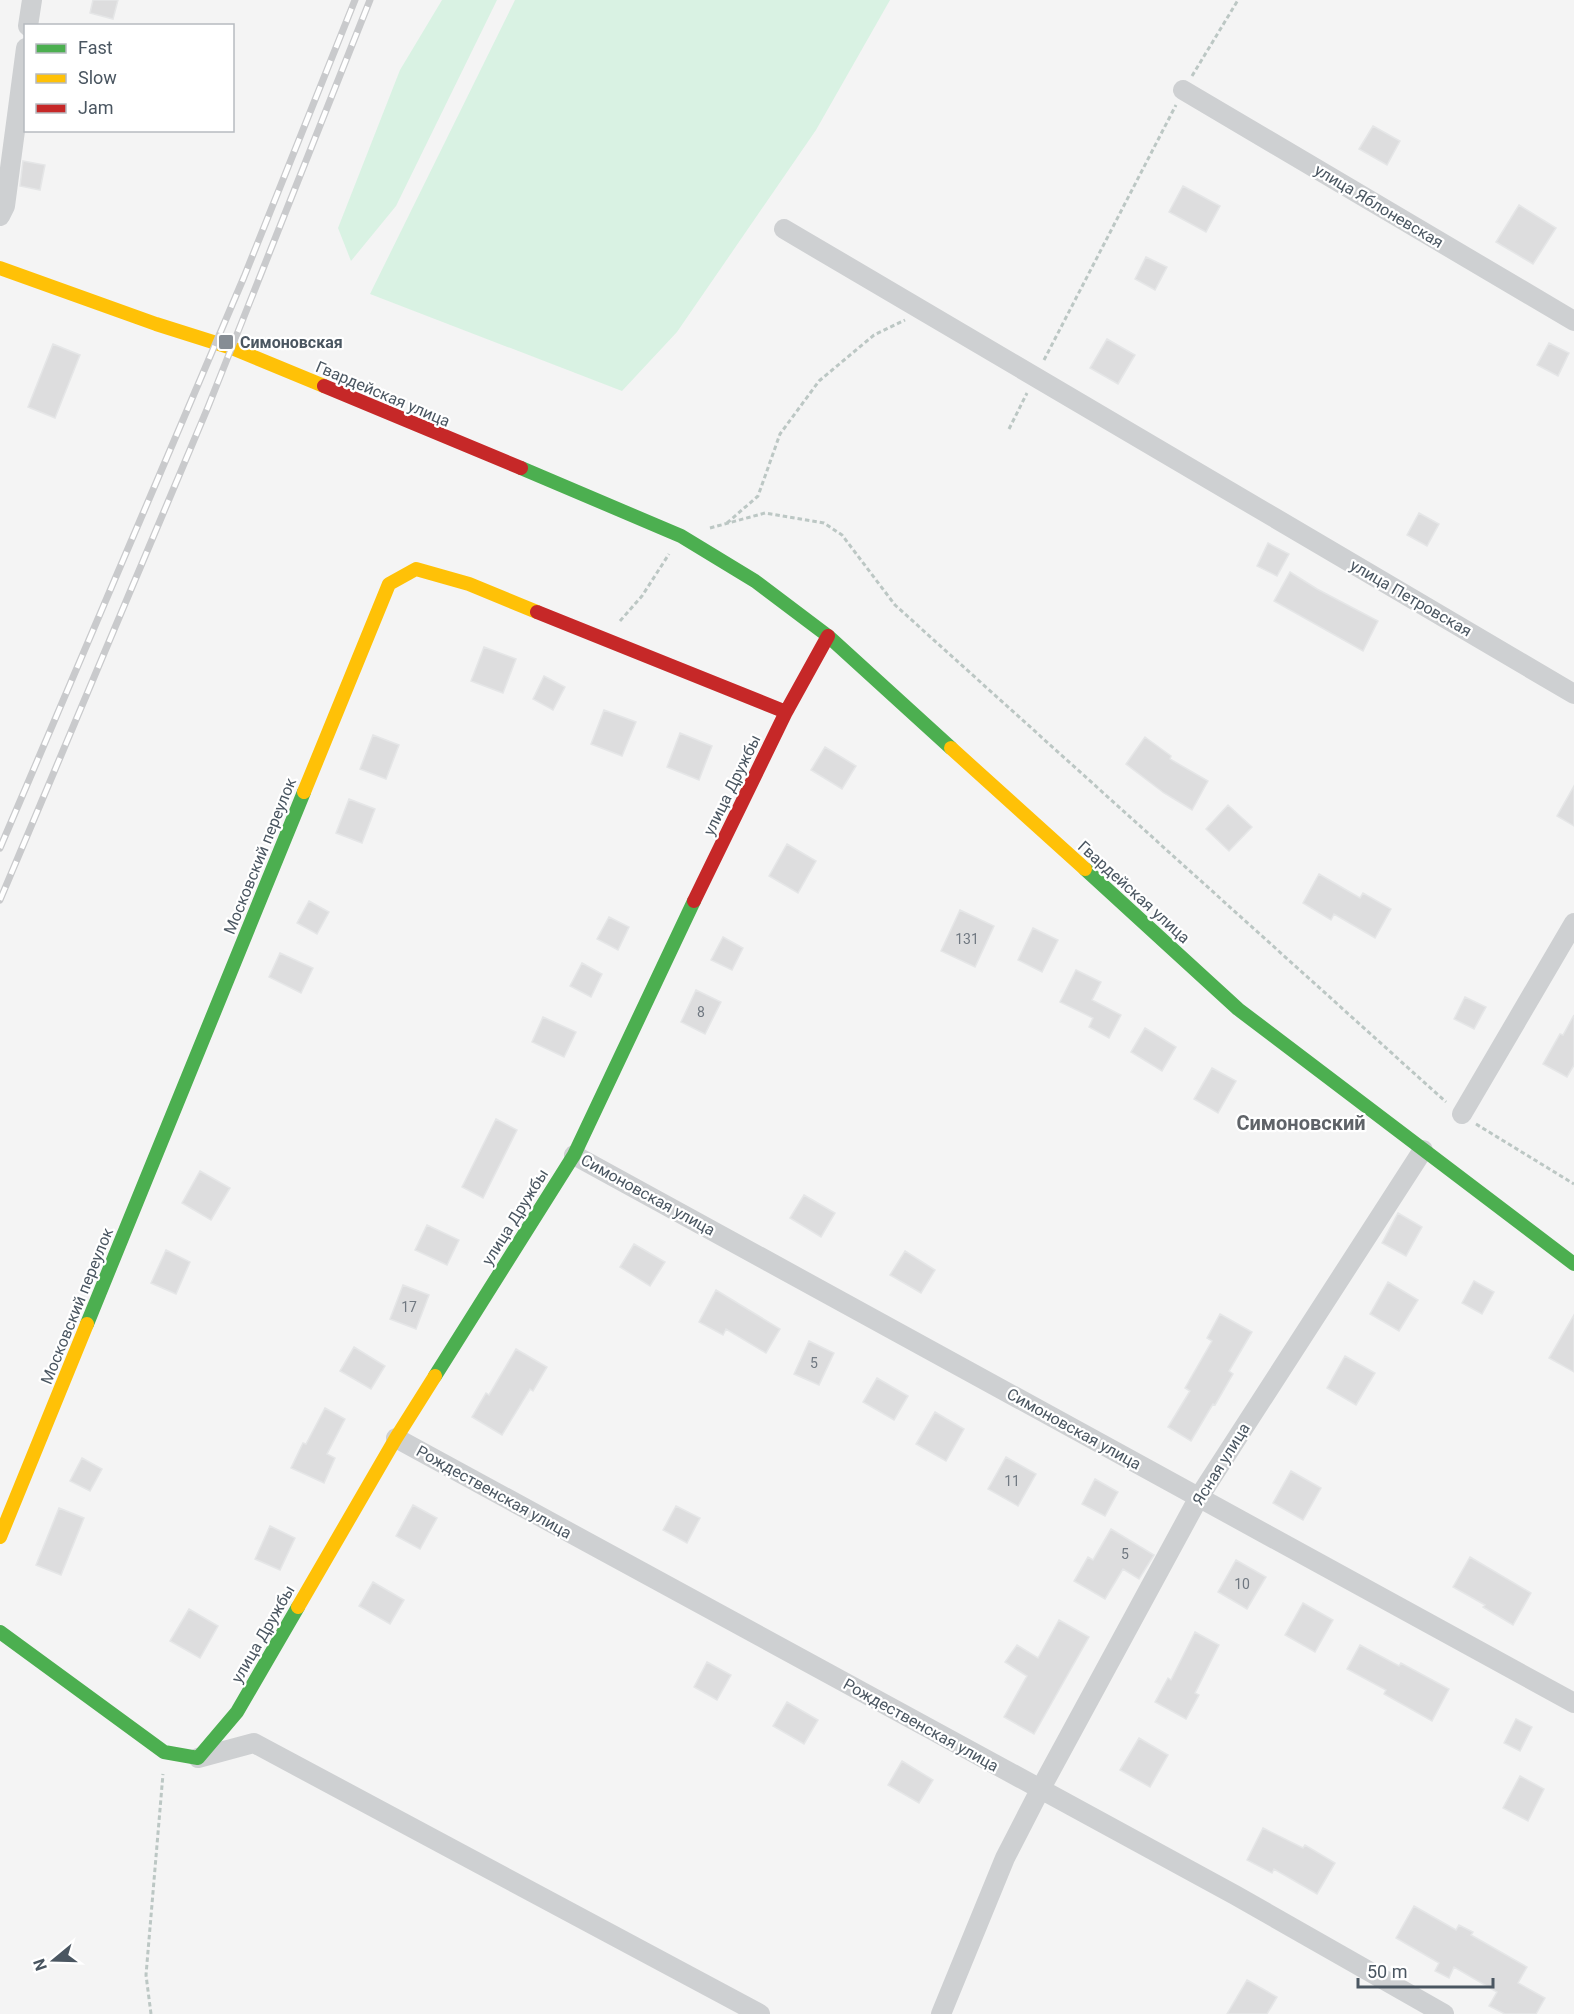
<svg xmlns="http://www.w3.org/2000/svg" width="1574" height="2014" font-family="Roboto,sans-serif">
<style>
.green{fill:#d9f2e3}
.building{fill:#ddddde;stroke:#e5e6e7;stroke-width:1.5}
.lines{fill:none;stroke-linecap:round;stroke-linejoin:round}
.path{stroke:#bcc7c4;stroke-width:3;stroke-dasharray:4.5 3;stroke-linecap:butt}
.street{stroke:#ced0d2;stroke-width:20}
.fast{stroke:#4caf50;stroke-width:14}
.slow{stroke:#ffc107;stroke-width:14}
.jam{stroke:#c62828;stroke-width:14}
.rail-casing{stroke:#c9cacc;stroke-width:7}
.rail{stroke:#fff;stroke-width:4.5;stroke-dasharray:14;stroke-linecap:butt}
.poi-dot{fill:#868d94;stroke:#fff;stroke-width:2}
.labels{text-anchor:middle;dominant-baseline:central;stroke-width:4.5;stroke-linejoin:round;paint-order:stroke}
.number-label{font-size:14px;fill:#707881}
.street-label{font-size:16px;fill:#4a5661;stroke:#fff}
.poi-label{font-size:16px;font-weight:bold;fill:#4a5661;stroke:#fff;text-anchor:start}
.quarter-label{font-size:20px;font-weight:bold;fill:#5f6368;stroke:#fff}
</style>
<rect width="100%" height="100%" fill="#f4f4f4"/>
<!-- green -->
<path class="green" d="M442 0H497L396 206 351 261 338 228 400 70Z
M515 0H890L816 130 677 332 622 391 370 294Z"/>
<!-- building -->
<path class="building" d="M93 0H118L113 19 90 13Z
M1373 126 1400 141 1387 165 1359 149Z
M23 161 45 165 40 190 20 186Z
M1183 186 1220 206 1206 232 1169 212Z
M1519 205 1556 228 1533 264 1496 242Z
M1146 257 1167 267 1155 290 1135 279Z
M1107 339 1135 355 1118 384 1090 368Z
M1549 343 1569 353 1558 376 1537 365Z
M53 344 80 355 55 418 28 407Z
M1419 513 1439 524 1427 546 1407 535Z
M1268 543 1289 554 1277 576 1257 566Z
M1290 572 1317 589 1378 621 1363 651 1274 601Z
M484 647 516 659 503 693 471 681Z
M544 676 565 687 553 710 533 699Z
M604 710 636 722 622 756 591 744Z
M680 733 712 746 699 780 667 767Z
M373 735 399 745 386 779 360 769Z
M1145 737 1171 756 1170 759 1208 781 1192 810 1164 793 1126 764Z
M825 747 856 766 842 789 811 770Z
M1574 786V826L1557 816Z
M349 799 375 809 362 843 336 833Z
M1228 805 1252 827 1229 851 1206 829Z
M787 844 816 861 798 893 769 876Z
M1319 874 1360 898 1363 893 1391 909 1375 938 1334 914 1331 920 1303 903Z
M309 901 329 912 317 934 297 923Z
M960 910 994 926 975 967 941 951Z
M609 917 629 927 618 950 597 939Z
M1033 928 1058 940 1042 972 1018 960Z
M723 937 743 948 732 970 711 960Z
M280 953 313 968 301 993 269 977Z
M582 963 602 974 591 997 570 986Z
M1076 970 1101 982 1092 1000 1121 1015 1109 1038 1089 1027 1093 1018 1060 1002Z
M696 990 721 1002 705 1034 681 1022Z
M1465 997 1486 1007 1474 1029 1454 1019Z
M1574 1015V1065L1567 1077 1543 1064 1560 1034 1563 1035Z
M543 1017 576 1032 564 1057 532 1042Z
M1145 1028 1176 1047 1162 1071 1131 1052Z
M1212 1068 1236 1081 1218 1113 1194 1099Z
M496 1119 517 1130 483 1198 462 1187Z
M200 1171 230 1188 211 1220 182 1203Z
M804 1195 835 1213 821 1237 790 1218Z
M1398 1213 1422 1227 1406 1256 1382 1243Z
M427 1225 459 1240 447 1265 415 1250Z
M634 1244 665 1262 650 1286 620 1267Z
M166 1250 190 1262 176 1294 151 1283Z
M905 1251 935 1270 921 1293 890 1275Z
M1474 1281 1494 1292 1482 1314 1462 1303Z
M1388 1282 1418 1300 1399 1331 1370 1314Z
M403 1285 429 1295 416 1329 390 1319Z
M716 1290 780 1329 766 1353 726 1329 723 1335 699 1322Z
M1220 1314 1252 1332 1229 1371 1233 1374 1215 1405 1213 1404 1191 1441 1168 1427 1190 1391 1185 1388 1212 1341 1207 1338Z
M1574 1315V1372L1549 1358Z
M809 1341 834 1353 819 1385 794 1374Z
M354 1347 385 1366 371 1389 340 1371Z
M516 1349 547 1367 533 1391 530 1389 502 1435 472 1417 486 1393 489 1395Z
M1345 1356 1375 1373 1356 1405 1327 1388Z
M877 1378 908 1396 894 1420 863 1402Z
M325 1408 345 1419 327 1454 335 1458 324 1483 291 1468 303 1443 306 1444Z
M935 1412 964 1429 946 1461 916 1444Z
M1006 1457 1036 1474 1018 1506 988 1489Z
M82 1458 102 1469 90 1491 70 1481Z
M1291 1471 1321 1488 1303 1520 1273 1503Z
M1095 1479 1118 1492 1105 1516 1082 1504Z
M413 1505 437 1518 420 1549 396 1536Z
M676 1506 700 1518 687 1543 663 1530Z
M59 1508 84 1518 61 1575 36 1565Z
M270 1526 295 1538 280 1570 255 1559Z
M1111 1529 1154 1555 1139 1579 1123 1569 1105 1599 1074 1581 1088 1557 1093 1560Z
M1470 1557 1531 1593 1513 1625 1483 1607 1485 1605 1453 1587Z
M1236 1560 1266 1577 1247 1609 1218 1592Z
M373 1582 404 1600 390 1624 359 1606Z
M1303 1603 1333 1620 1315 1652 1285 1635Z
M189 1609 218 1626 200 1658 170 1641Z
M1059 1620 1089 1637 1034 1734 1004 1717 1027 1676 1005 1662 1017 1645 1038 1658Z
M1195 1632 1219 1645 1195 1693 1199 1695 1186 1719 1155 1702 1168 1678 1171 1680Z
M1360 1645 1399 1666 1401 1663 1449 1689 1432 1721 1384 1694 1386 1690 1347 1669Z
M707 1662 731 1675 717 1700 694 1687Z
M787 1702 818 1720 804 1744 773 1726Z
M1516 1719 1532 1727 1520 1751 1504 1743Z
M1139 1738 1168 1755 1150 1787 1120 1770Z
M902 1761 933 1780 919 1803 888 1785Z
M1520 1776 1544 1789 1528 1821 1503 1808Z
M1263 1828 1303 1848 1305 1845 1335 1863 1317 1894 1274 1869 1272 1873 1247 1860Z
M1414 1906 1456 1930 1459 1925 1473 1932 1471 1935 1527 1967 1518 1983 1545 1998 1536 2014H1505L1489 2006 1497 1992 1454 1967 1449 1978 1435 1971 1439 1963 1396 1938Z
M1247 1980 1277 1997 1267 2014H1227Z"/>
<g class="lines">
<!-- path -->
<path class="path" d="M1192 76 1238 0
M1044 360 1176 105
M1009 429 1027 393
M727 523 758 496 780 434 819 381 874 335 905 320
M710 528 765 513 824 523 842 535 895 605 1446 1102
M620 621 642 596 669 554
M1476 1124 1574 1184
M151 2014 146 1975 163 1774"/>
<!-- street -->
<path class="street" d="M28 26 32 0
M1183 90 1574 321
M0 216 5 206 26 48
M784 229 1574 694
M1462 1114 1574 923
M574 1155 1574 1703
M396 1438 1235 1895 1444 2014
M198 1758 254 1743 760 2014
M941 2014 1005 1858 1040 1790 1199 1497 1423 1150"/>
<!-- fast -->
<path class="fast" d="M521 468 681 536 755 581 828 636 951 748
M1085 869 1238 1009 1574 1264
M87 1324 304 792
M435 1376 574 1155 694 901
M0 1632 164 1752 198 1758 237 1712 298 1607"/>
<!-- slow -->
<path class="slow" d="M0 268 156 324 232 348 324 386
M951 748 1085 869
M304 792 389 584 416 569 469 584 537 612
M0 1537 87 1324
M298 1607 396 1438 435 1376"/>
<!-- jam -->
<path class="jam" d="M324 386 521 468
M537 612 786 712
M694 901 786 712 828 636"/>
<defs>
<path id="rail" d="M0 848 244 277 355 0
M0 900 208 407 370 0"/>
</defs>
<!-- rail casing -->
<use href="#rail" class="rail-casing"/>
<!-- rail -->
<use href="#rail" class="rail"/>
</g>
<!-- markers -->
<rect class="poi-dot" x="218" y="334" width="16" height="16" rx="3"/>
<g class="labels">
<!-- number labels -->
<g class="number-label">
<text x="967" y="939">131</text>
<text x="701" y="1012">8</text>
<text x="409" y="1307">17</text>
<text x="814" y="1363">5</text>
<text x="1012" y="1481">11</text>
<text x="1125" y="1554">5</text>
<text x="1242" y="1584">10</text>
</g>
<!-- street labels -->
<g class="street-label">
<text transform="translate(1379 206) rotate(31)">улица Яблоневская</text>
<text transform="translate(383 394) rotate(23)">Гвардейская улица</text>
<text transform="translate(1411 598) rotate(30)">улица Петровская</text>
<text transform="translate(732 785) rotate(-64)">улица Дружбы</text>
<text transform="translate(260 856) rotate(-68)">Московский переулок</text>
<text transform="translate(1134 892) rotate(42)">Гвардейская улица</text>
<text transform="translate(648 1195) rotate(29)">Симоновская улица</text>
<text transform="translate(515 1217) rotate(-58)">улица Дружбы</text>
<text transform="translate(77 1306) rotate(-68)">Московский переулок</text>
<text transform="translate(1074 1429) rotate(29)">Симоновская улица</text>
<text transform="translate(1221 1464) rotate(-58)">Ясная улица</text>
<text transform="translate(494 1492) rotate(29)">Рождественская улица</text>
<text transform="translate(263 1634) rotate(-60)">улица Дружбы</text>
<text transform="translate(921 1725) rotate(29)">Рождественская улица</text>
</g>
<!-- poi labels -->
<g class="poi-label">
<text x="240" y="342">Симоновская</text>
</g>
<!-- quarter labels -->
<g class="quarter-label">
<text x="1301" y="1123">Симоновский</text>
</g>
</g>
<!-- legend -->
<rect x="24" y="24" width="210" height="108" fill="#ffffff" stroke="#b7bbc0" stroke-width="1.5"/>
<rect x="36" y="44" width="30" height="9" fill="#4caf50" stroke="#b7bbc0" stroke-width="1.5"/>
<text x="78" y="54" font-size="18" fill="#4a5661">Fast</text>
<rect x="36" y="74" width="30" height="9" fill="#ffc107" stroke="#b7bbc0" stroke-width="1.5"/>
<text x="78" y="84" font-size="18" fill="#4a5661">Slow</text>
<rect x="36" y="104" width="30" height="9" fill="#c62828" stroke="#b7bbc0" stroke-width="1.5"/>
<text x="78" y="114" font-size="18" fill="#4a5661">Jam</text>
<!-- north arrow -->
<g transform="translate(54 1960) rotate(251)" stroke="#ffffff" stroke-width="4.5" paint-order="stroke">
<path d="M0-4.5L10 22L0 15L-10 22Z" fill="#4a5661"/>
<text y="-9" font-size="16" font-weight="bold" text-anchor="middle" fill="#4a5661">N</text>
</g>
<!-- scale -->
<path d="M1358 1978v9h135v-9" fill="none" stroke="#4a5661" stroke-width="3"/>
<text x="1367" y="1978" font-size="18" fill="#4a5661" stroke="#ffffff" stroke-width="4.5" paint-order="stroke">50 m</text>
</svg>
